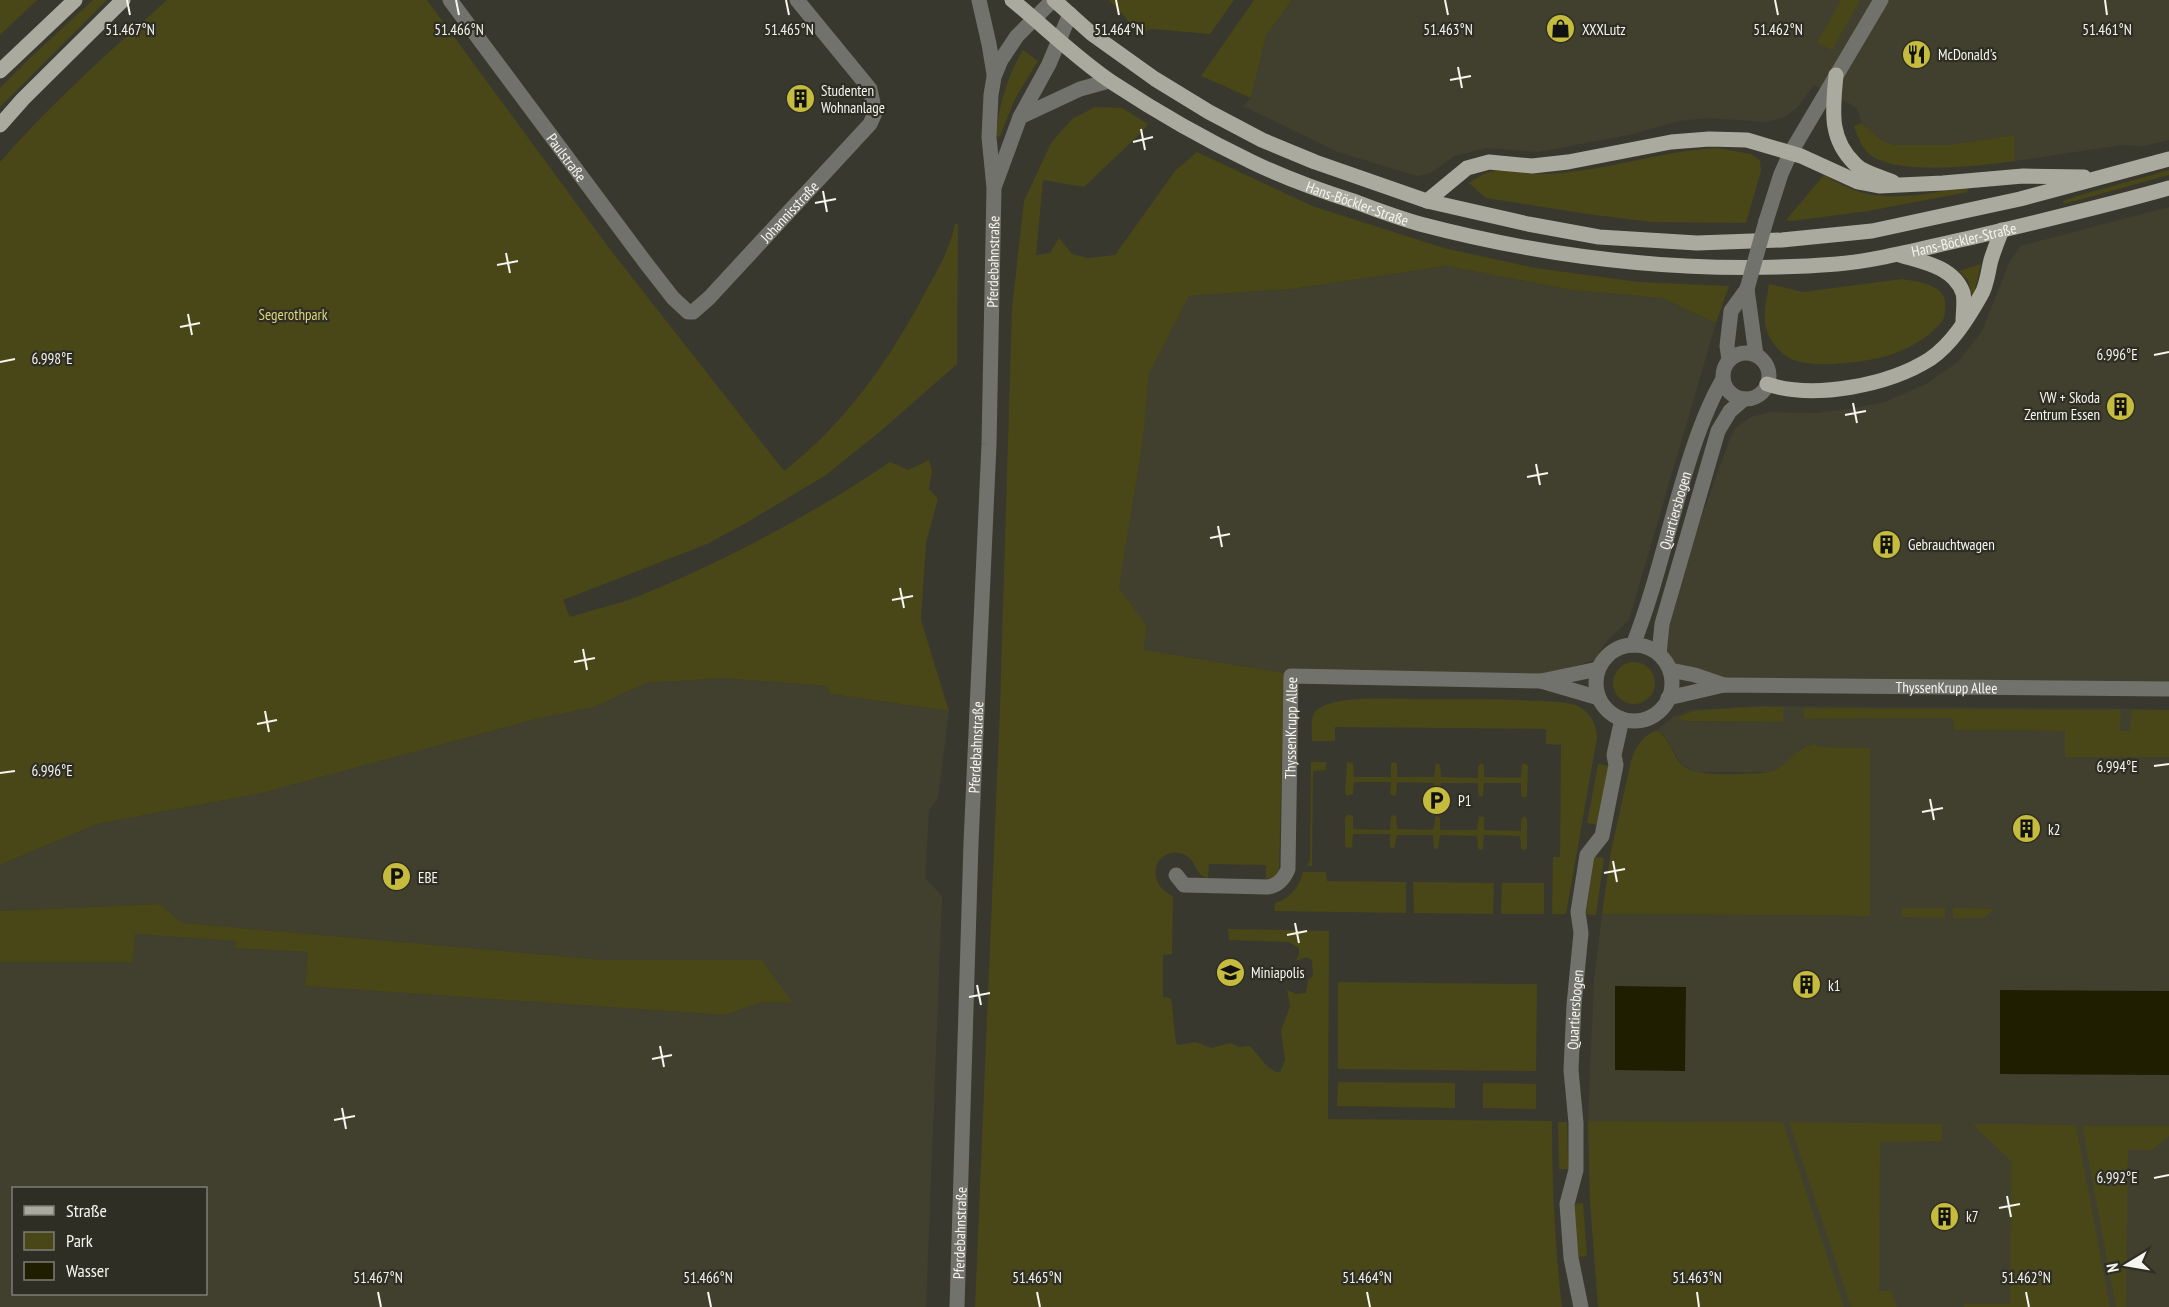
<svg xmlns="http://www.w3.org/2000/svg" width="2169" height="1307" font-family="'PT Sans Narrow',sans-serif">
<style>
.built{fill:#41402f;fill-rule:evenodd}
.green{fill:#494618}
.water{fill:#201e00}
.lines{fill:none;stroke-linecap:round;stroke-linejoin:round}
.minor{stroke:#72726c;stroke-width:15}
.major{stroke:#abaa9f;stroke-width:15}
.minor-bridge{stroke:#72726c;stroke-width:15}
.ticks{fill:none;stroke:#f6f5ee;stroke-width:2}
.labels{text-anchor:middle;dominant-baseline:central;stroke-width:4.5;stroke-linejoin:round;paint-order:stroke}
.poi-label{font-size:15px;fill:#f6f5ee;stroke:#2f2e24;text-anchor:start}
.street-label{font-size:15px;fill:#f6f5ee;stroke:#2f2e24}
.park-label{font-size:15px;fill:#dcd67c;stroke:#2f2e24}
.ticks-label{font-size:15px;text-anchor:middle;fill:#f6f5ee;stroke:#2f2e24;stroke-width:4.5;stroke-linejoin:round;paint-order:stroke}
</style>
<rect width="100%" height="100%" fill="#39382e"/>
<!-- built -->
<path class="built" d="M1292 0H2169V140L2144 146 2122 145 2015 161 2013 135 1948 145H1896L1885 142 1875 135 1862 123 1856 107 1814 85 1797 108 1783 118 1765 122 1708 118 1679 121 1629 135 1538 152 1487 148 1454 156 1431 173 1417 176 1338 152 1243 106 1251 98 1266 36Z
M2169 207V686L1725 683 1672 666 1662 651V626L1729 441 1736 427 1751 417 1771 412 1815 413 1849 409 1885 402 1926 384 1958 362 1982 331 2010 261 2021 246Z
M1447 266 1571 290 1662 298 1716 323 1629 620 1605 643 1595 660 1541 676 1284 673 1144 650 1119 588 1143 440 1149 374 1189 296 1292 289Z
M723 678 827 686 831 694 949 711 938 798 929 810 925 878 942 896 926 1307H0V962H132L135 934 236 941 235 948 308 952 305 986 725 1015 762 1002H791L762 960H606L183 923 159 904 0 911V865L97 824 262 793 536 719 594 707 646 683ZM14 1188H206V1294H14Z
M1761 706 2169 709 2131 710V731H2120V710L1804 708V719L1953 718 1954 730 2066 731 2065 757H2169V1307H1598L1590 1200 1588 1121 1594 981 1602 914 1870 916 1817 744 1803 747 1783 766 1769 772H1696L1682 765 1663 734 1657 730 1674 716 1690 710ZM1750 707H1783V722L1684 721 1677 717 1682 713 1693 711Z"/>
<!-- green -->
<path class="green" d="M0 0H37L0 35Z
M93 0H107L0 107V88L31 57Z
M167 0H427L609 248 784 471C846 423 890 359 926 291 938 269 950 249 955 224H958L957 364 882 430 826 475 748 522 707 544 563 600 570 617C594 609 621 604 644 594 730 558 813 514 890 462L908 470 929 460 932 471 929 489 938 499 926 543 921 620 949 711 831 694 826 686 723 678 646 683 594 707 536 719 262 793 97 824 0 865V162C51 103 109 52 167 0Z
M1109 0H1234L1210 34 1152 29 1137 34 1126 18Z
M1254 0H1292L1266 36 1251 98 1201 76Z
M1841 0H1860L1832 50 1817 43Z
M1023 50 1038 61 1015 99 1000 136 998 137 996 136C999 104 1007 77 1023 50Z
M1095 107 1122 108 1148 124 1141 133 1084 187 1043 180 1036 255 1050 253 1059 238 1072 254 1088 258 1115 255 1175 171 1197 152 1312 206 1444 248 1535 268 1639 282 1729 286 1716 323 1662 298 1571 290 1447 266 1292 289 1189 296 1149 374 1143 440 1119 588 1146 625 1144 650 1284 673 1279 871 1274 877 1266 879V865L1209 864 1208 878C1193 876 1198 855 1178 853 1152 850 1146 885 1173 896L1172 954 1163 955V997L1171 998 1176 1043 1178 1045 1196 1042 1211 1048 1230 1043 1240 1047 1250 1046 1268 1067 1276 1072H1280L1285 1060 1281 1031 1290 1006 1287 990 1296 994 1306 993 1308 980 1313 976 1312 960 1307 957 1296 961 1299 954V948L1289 942 1229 940 1228 929 1329 931 1328 1119 1552 1121C1552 1184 1555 1245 1562 1307H975L1000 706 1012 308 1024 201 1051 143 1072 119Z
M1862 123 1875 135 1885 142 1896 145H1948L2014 135 2015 161C1979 166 1905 175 1873 157 1863 151 1857 136 1854 126Z
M1717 148 1751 154 1760 160 1761 171 1746 223 1652 222 1587 214 1486 198 1469 183C1499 161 1511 175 1544 174 1604 172 1658 151 1717 148Z
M2169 170V175L2064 204 2063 201 2077 196Z
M1824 175C1833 180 1843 186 1854 190 1888 203 1932 193 1967 187L1968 192 1868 211 1792 221 1786 220Z
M1981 264 1974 294 1971 293 1968 280 1959 271Z
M1902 279C1918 282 1949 284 1945 308 1945 313 1945 318 1942 321 1930 337 1911 347 1893 354 1870 362 1810 370 1789 358 1780 353 1772 343 1768 334 1761 320 1767 298 1769 284L1803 292Z
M1613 683a21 21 0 1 1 42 0a21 21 0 1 1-42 0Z
M1409 699C1453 700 1496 698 1539 701 1552 702 1568 701 1580 707 1591 714 1597 725 1597 738L1566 914H1552L1553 857H1560L1561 745 1546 744V729L1335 727V741H1312C1312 733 1310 721 1314 713 1327 695 1388 699 1409 699Z
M1750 707H1784L1783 722 1684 721 1677 717 1693 711Z
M1804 708 2121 710 2120 731H2130L2131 710H2169V757H2065V731L1954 730 1953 718 1804 719Z
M1657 730C1669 738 1672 754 1681 764 1695 779 1744 773 1764 773 1788 770 1794 745 1817 744V747L1870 748V916L1602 914 1611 851 1631 761C1636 746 1642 736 1657 730Z
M1311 762H1326V770L1313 771 1312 866H1307L1310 860Z
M1347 762 1353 763 1354 777H1391V764L1393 762 1397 763V777H1434L1436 763 1440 765 1441 777 1478 778V766L1482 763 1484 766V777L1521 778 1522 764H1526L1528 766 1527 795 1526 798 1521 796V783H1484L1483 796 1481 797 1478 795V783H1441L1438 797 1434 795V783L1397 782 1396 795 1393 796 1390 793 1391 782H1354L1353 794 1347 796 1345 793Z
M1598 764 1610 766 1599 825 1587 823Z
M1348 814 1353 816V829L1390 830 1391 817 1393 815 1396 816 1397 829 1433 830 1436 815 1440 818V830H1477L1479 816 1484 817V830L1521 831V819L1525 816 1527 819V848L1525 850 1521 849 1520 836 1484 835 1483 849 1480 850 1478 848 1477 836 1440 835 1438 849 1434 848 1433 835H1397L1394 849 1390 847V834H1353L1352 847 1347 848 1345 846V818Z
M1592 856 1604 858 1596 915 1586 914 1593 865Z
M1303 872H1326L1327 881 1406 882V913L1274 911 1275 903C1290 898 1299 888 1303 872Z
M1413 882 1494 883 1493 914 1414 913Z
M1502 883H1544V914H1501Z
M159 904 183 923 606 960H762L792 1002H762L725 1015 305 986 308 952 235 948 236 941 135 934 133 962H0V911Z
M1902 908H1945V918L1902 917Z
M1953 908 1994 909 1983 918H1953Z
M1338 982 1537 984 1536 1071 1338 1069Z
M1338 1082 1455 1083V1108L1337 1106Z
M1483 1083 1536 1084V1109L1483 1108Z
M1588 1121 1783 1122 1844 1307H1598L1590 1200Z
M1558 1122H1567L1568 1161 1571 1169H1559Z
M1789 1122 1942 1124V1141L1880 1142 1879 1291H1891L1897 1307H1851Z
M1972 1124 2076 1125 2110 1307H1964V1304H2010L2011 1161Z
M2082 1126H2169V1136L2152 1150H2128L2126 1307H2116Z
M1583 1203 1587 1256 1578 1257 1574 1204Z"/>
<!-- water -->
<path class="water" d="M1615 986 1686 987 1685 1071 1615 1070Z
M2000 990 2169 991V1075L2000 1074Z"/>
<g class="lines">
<!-- minor -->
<g class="minor">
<path id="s1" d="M450 0 645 262 673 298 688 312H693L709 298 870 124 875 113 870 89 797 0"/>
<path d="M979 0 989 44 994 74"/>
<path d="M1020 117 1080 89 1109 81"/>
<path d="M995 185 1020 117 1049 64 1070 14"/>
<path d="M1766 221 1781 174 1791 152 1881 0"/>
<path d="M1747 289 1756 355"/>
<circle cx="1746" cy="376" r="23"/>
<path d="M1729 359 1727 346 1731 311 1747 289"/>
<path id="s2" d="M1633 645C1656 587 1669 524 1688 464 1697 435 1707 406 1723 379"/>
<circle cx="1634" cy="683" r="38"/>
<path d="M1659 654 1662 624 1718 431 1730 411 1744 399"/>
<path d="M1670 670 1695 675 1724 685"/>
<path d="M1541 681 1599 698"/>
<path id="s3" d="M1668 698 1724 685 2169 689"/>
<path id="s4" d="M1176 875 1184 885 1267 887C1277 886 1284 879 1288 869L1291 676 1541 681 1598 669"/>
<path id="s5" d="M957 1307 971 843 989 444 994 188 989 137 991 95 994 77 1001 60 1017 36 1053 0"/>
<path id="s6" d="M1581 1307 1571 1258 1567 1204 1576 1170V1123L1571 1070 1574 1005 1581 933 1578 912 1587 855 1602 836 1616 765 1614 755 1622 719"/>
</g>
<!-- major -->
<g class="major">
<path id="s7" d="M1012 0C1045 27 1077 59 1113 83 1157 112 1204 139 1252 162 1285 178 1321 191 1356 202 1377 210 1399 218 1420 224 1557 260 1697 275 1837 264 1880 260 1923 248 1965 239 2033 223 2102 207 2169 188"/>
<path d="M1054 0 1092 34 1155 79 1209 112 1262 140 1315 162 1427 201 1528 224 1599 237 1697 243 1782 240 1872 231 2020 199 2169 159"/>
<path d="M0 71 75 0"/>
<path d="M1836 75C1833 109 1828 138 1855 164 1863 173 1882 177 1893 182"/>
<path d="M0 125 23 99 123 0"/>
<path d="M1427 201 1467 168 1489 162 1532 166 1568 162 1671 142 1709 139 1747 140 1801 156 1858 182 1879 186 1943 183 2023 176 2084 177"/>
<path d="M1900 255C1923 262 1954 267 1963 293 1965 301 1963 313 1963 322"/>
<path d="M1767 384C1814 400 1889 385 1930 359 1952 344 1968 318 1981 295 1987 286 1988 271 1991 260 1994 250 1998 240 2002 230"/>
</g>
<!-- minor-bridge -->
<path class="minor-bridge" d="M1747 289 1766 221"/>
</g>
<!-- ticks -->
<path class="ticks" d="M127 0 130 15M456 0 459 15M786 0 789 15M1116 0 1119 15M1445 0 1448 15M1775 0 1778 15M2105 0 2107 15M1458 67 1462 88M1450 80 1471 76M1141 129 1145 150M1133 142 1153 137M823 191 827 212M815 203 836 199M506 253 510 273M497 265 518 261M188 314 192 335M180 327 200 323M2154 355 2169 352M0 362 15 359M1853 403 1857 423M1845 415 1866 411M1536 464 1540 485M1527 477 1548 473M1218 526 1222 547M1210 538 1230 534M900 588 904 608M892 600 913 596M583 649 587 670M574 662 595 658M265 711 269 732M257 724 277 720M2154 766 2169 764M0 773 15 771M1930 799 1934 820M1922 812 1943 808M1613 861 1617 882M1604 873 1625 869M1295 923 1299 943M1287 935 1307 931M977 985 981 1005M969 997 990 993M660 1046 664 1067M652 1059 672 1055M342 1108 346 1129M334 1120 355 1116M2154 1178 2169 1175M2007 1196 2011 1217M1999 1208 2020 1204M378 1292 381 1307M708 1292 711 1307M1037 1292 1040 1307M1367 1292 1370 1307M1697 1292 1699 1307M2026 1292 2029 1307"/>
<!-- icons -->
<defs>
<symbol id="shop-disc" viewBox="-11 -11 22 22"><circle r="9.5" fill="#c5bc3d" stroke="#2f2e24"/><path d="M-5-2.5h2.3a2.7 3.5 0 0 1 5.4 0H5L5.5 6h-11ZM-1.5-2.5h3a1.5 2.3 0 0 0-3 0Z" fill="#111"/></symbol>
<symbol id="restaurant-disc" viewBox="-11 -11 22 22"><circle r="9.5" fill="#c5bc3d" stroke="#2f2e24"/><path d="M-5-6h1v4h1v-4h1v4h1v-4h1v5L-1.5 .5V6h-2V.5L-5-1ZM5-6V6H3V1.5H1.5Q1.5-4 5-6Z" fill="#111"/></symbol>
<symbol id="building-disc" viewBox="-11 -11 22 22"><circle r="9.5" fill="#c5bc3d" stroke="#2f2e24"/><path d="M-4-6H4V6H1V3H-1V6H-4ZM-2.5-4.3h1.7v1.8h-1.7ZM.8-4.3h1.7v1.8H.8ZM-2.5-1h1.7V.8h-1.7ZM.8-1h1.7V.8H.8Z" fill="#111"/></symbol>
<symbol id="parking-disc" viewBox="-11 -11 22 22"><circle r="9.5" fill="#c5bc3d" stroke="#2f2e24"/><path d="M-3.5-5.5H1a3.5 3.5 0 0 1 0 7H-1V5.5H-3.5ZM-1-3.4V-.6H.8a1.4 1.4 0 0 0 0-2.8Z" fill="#111"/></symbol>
<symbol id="school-disc" viewBox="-11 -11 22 22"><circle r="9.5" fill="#c5bc3d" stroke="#2f2e24"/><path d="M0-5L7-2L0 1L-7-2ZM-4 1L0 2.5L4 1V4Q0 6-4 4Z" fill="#111"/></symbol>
</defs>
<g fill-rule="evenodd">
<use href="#shop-disc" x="1544" y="12" width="33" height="33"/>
<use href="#restaurant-disc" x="1900" y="38" width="33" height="33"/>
<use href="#building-disc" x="784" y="82" width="33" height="33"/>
<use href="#building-disc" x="2104" y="390" width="33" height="33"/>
<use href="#building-disc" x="1870" y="528" width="33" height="33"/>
<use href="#parking-disc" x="1420" y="784" width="33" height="33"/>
<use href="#building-disc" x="2010" y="812" width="33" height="33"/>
<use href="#parking-disc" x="380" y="860" width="33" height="33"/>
<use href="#school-disc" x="1214" y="956" width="33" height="33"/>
<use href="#building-disc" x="1790" y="968" width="33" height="33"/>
<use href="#building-disc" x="1928" y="1200" width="33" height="33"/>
</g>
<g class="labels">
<!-- poi labels -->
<g class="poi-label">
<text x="1582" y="29">XXXLutz</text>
<text x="1938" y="54">McDonald's</text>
<text x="821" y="90">Studenten<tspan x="821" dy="17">Wohnanlage</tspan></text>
<text x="2100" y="397" text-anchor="end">VW + Skoda<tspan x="2100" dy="17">Zentrum Essen</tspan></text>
<text x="1908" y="544">Gebrauchtwagen</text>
<text x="1458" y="800">P1</text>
<text x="2048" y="829">k2</text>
<text x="418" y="877">EBE</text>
<text x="1251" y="972">Miniapolis</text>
<text x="1828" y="985">k1</text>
<text x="1966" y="1216">k7</text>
</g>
<!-- street labels -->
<g class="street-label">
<text stroke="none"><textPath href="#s1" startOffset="196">Paulstraße</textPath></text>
<text stroke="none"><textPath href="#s7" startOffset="404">Hans-Böckler-Straße</textPath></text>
<text stroke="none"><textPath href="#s1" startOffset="537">Johannisstraße</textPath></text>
<text stroke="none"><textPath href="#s7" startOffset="1020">Hans-Böckler-Straße</textPath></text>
<text stroke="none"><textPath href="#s5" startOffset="1046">Pferdebahnstraße</textPath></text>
<text stroke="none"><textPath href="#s2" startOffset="141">Quartiersbogen</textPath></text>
<text stroke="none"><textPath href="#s3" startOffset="280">ThyssenKrupp Allee</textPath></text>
<text stroke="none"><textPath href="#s4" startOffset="266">ThyssenKrupp Allee</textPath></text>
<text stroke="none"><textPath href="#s5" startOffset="560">Pferdebahnstraße</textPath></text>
<text stroke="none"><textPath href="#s6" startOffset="300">Quartiersbogen</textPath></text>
<text stroke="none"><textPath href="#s5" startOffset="74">Pferdebahnstraße</textPath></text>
</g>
<!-- park labels -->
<g class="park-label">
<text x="293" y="314">Segerothpark</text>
</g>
</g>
<g class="ticks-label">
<text x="130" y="35">51.467°N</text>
<text x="459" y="35">51.466°N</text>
<text x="789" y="35">51.465°N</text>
<text x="1119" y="35">51.464°N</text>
<text x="1448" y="35">51.463°N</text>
<text x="1778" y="35">51.462°N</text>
<text x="2107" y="35">51.461°N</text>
<text x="2117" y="360">6.996°E</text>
<text x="52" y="364">6.998°E</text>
<text x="2117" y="772">6.994°E</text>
<text x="52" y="776">6.996°E</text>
<text x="2117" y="1183">6.992°E</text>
<text x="378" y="1283">51.467°N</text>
<text x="708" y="1283">51.466°N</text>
<text x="1037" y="1283">51.465°N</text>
<text x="1367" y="1283">51.464°N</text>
<text x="1697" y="1283">51.463°N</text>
<text x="2026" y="1283">51.462°N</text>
</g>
<!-- legend -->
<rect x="12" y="1187" width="195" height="108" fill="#2f2e24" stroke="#7f7e75" stroke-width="1.5"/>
<rect x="24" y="1206" width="30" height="9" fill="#abaa9f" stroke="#7f7e75" stroke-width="1.5"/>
<text x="66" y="1217" font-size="18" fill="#f6f5ee">Straße</text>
<rect x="24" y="1232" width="30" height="18" fill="#494618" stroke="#7f7e75" stroke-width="1.5"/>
<text x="66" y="1247" font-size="18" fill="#f6f5ee">Park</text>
<rect x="24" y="1262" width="30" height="18" fill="#201e00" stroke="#7f7e75" stroke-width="1.5"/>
<text x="66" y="1277" font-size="18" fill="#f6f5ee">Wasser</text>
<!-- north arrow -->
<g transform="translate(2127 1265) rotate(259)" stroke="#2f2e24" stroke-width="4.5" paint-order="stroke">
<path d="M0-4.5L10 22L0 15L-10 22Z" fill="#f6f5ee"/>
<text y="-9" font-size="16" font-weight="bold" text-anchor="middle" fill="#f6f5ee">N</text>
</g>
</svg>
